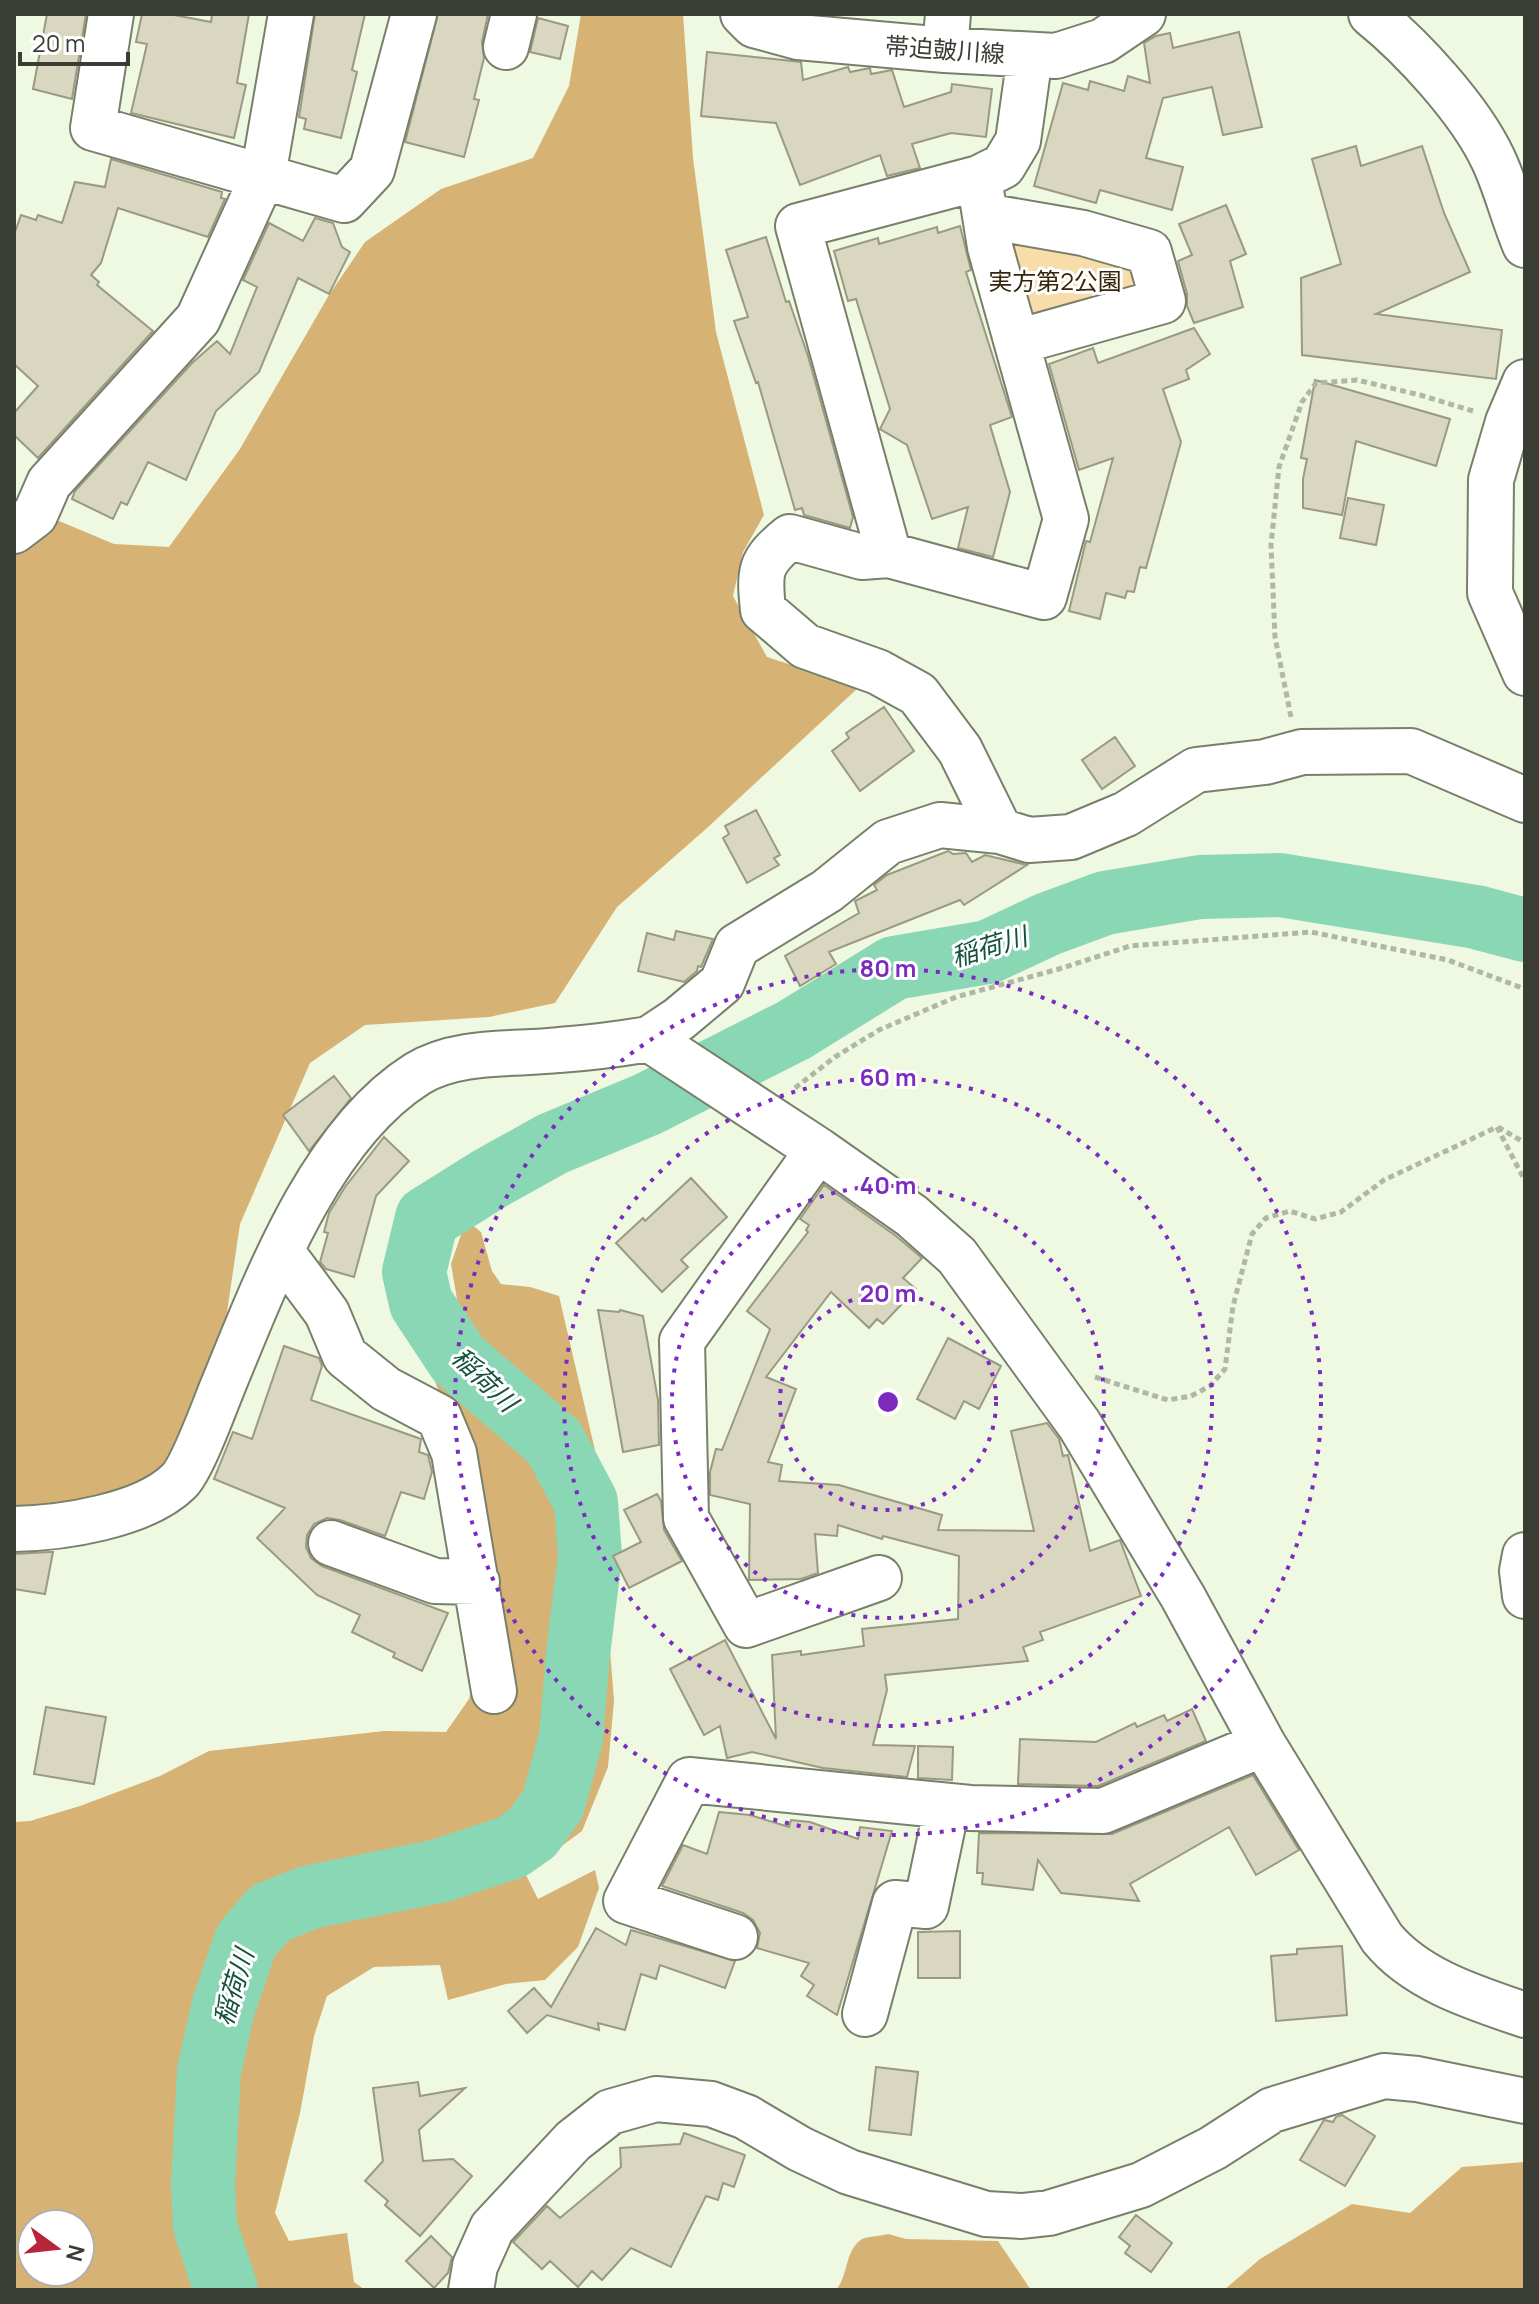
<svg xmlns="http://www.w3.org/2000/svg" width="1539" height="2304" font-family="Manrope,'Noto Sans JP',sans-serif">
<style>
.green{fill:#f8dca9}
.forest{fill:#d6b374;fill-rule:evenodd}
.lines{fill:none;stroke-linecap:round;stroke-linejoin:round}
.river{stroke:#8ad7b6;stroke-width:64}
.building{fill:#d9d7bf;stroke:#9b9982;stroke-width:2}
.minor-casing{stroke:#787f6b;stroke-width:48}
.path{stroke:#b0b7a5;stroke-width:5;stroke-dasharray:6 4;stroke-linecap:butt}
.minor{stroke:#fff;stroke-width:44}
.ring{fill:none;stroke:#7b2cbf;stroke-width:4;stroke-dasharray:4 8}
.labels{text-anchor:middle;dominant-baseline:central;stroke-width:6;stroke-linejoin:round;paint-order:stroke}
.street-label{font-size:24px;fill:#3a3d34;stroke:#fff}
.park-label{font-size:24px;fill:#36270a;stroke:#fff}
.water-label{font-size:26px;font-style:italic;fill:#15523d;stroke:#fff}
.centre{fill:#7b2cbf;stroke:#fff;stroke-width:4}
.ring-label{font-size:24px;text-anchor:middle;font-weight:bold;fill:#7b2cbf;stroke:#fff;stroke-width:6;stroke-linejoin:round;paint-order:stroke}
</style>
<rect width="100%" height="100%" fill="#eff8e0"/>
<!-- green -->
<path class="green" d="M1024 234 1138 265 1136 296 1026 318 1005 249Z"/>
<!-- forest -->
<path class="forest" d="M581 14H683L693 158 716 332 764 515 743 552 733 596 767 657 859 687 707 828 617 907 555 1003 489 1017 365 1025 310 1063 240 1224 222 1346 175 1473 145 1494 14 1510V555L59 521 114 544 169 547 240 449 329 295 365 242 441 189 533 158 569 86Z
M466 1220 481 1232 492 1271 501 1284 530 1287 559 1296 614 1532 606 1598 614 1701 608 1767 582 1831 525 1873 538 1899 595 1870 599 1888 578 1947 545 1980 506 1984 448 2000 440 1965 374 1967 327 1996 314 2036 300 2113 275 2213 289 2241 347 2233 354 2282 365 2290H14V1822L30 1821 80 1806 160 1776 209 1751 384 1731 446 1732 469 1699 491 1604 464 1457 434 1379 459 1311 451 1264ZM32 2224H80V2272H32Z
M1525 2162V2290H1224L1260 2259 1352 2204 1410 2213 1462 2167Z
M888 2234 906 2239 998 2241 1031 2290H836C849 2275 844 2251 862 2239 869 2236 881 2236 888 2234Z"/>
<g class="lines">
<!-- river -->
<path class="river" d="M226 2290 205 2226 203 2186 209 2071 223 2008 246 1941 270 1913 310 1897 439 1871 512 1847 532 1833 553 1804 571 1738 578 1654 590 1556 586 1502 554 1442 458 1359 421 1303 414 1272 427 1218 491 1178 552 1144 648 1104 794 1030 894 968 988 952 1048 924 1105 903 1200 887 1280 885 1476 917 1525 930"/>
</g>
<!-- building -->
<path class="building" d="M47 14H86L72 99 33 89Z
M142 14H169L211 22 212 14H249L237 83 246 85 234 138 131 113 147 44 136 42Z
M315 14H365L352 70 357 72 341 138 304 129 306 119 299 117Z
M438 14H488L482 42 484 58 474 99 479 100 464 157 405 142Z
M538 18 568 26 560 59 530 52Z
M1239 32 1262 127 1223 135 1212 87 1163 98 1146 158 1183 167 1172 210 1100 190 1096 203 1034 186 1063 83 1088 90 1090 81 1124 91 1128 76 1150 83 1144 43 1156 36 1170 33 1173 48Z
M707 52 801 62 803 80 848 67 850 72 870 68 871 74 892 70 904 107 951 92 952 84 992 89 986 137 951 133 912 144 920 168 887 176 880 155 800 185 776 123 701 116Z
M1356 146 1361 166 1422 146 1444 213 1470 272 1376 314 1502 330 1496 379 1302 355 1301 278 1341 264 1312 159Z
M111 159 222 192 221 198 225 199 208 237 118 208 101 263 91 275 99 282 97 285 153 331 38 458 14 435V413L38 386 14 364V235L21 215 36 220 38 215 62 223 75 182 105 187Z
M1226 205 1246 254 1230 261 1243 307 1194 323 1187 306V294L1178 261 1192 255 1179 224Z
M315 218 333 223 342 247 350 252 329 294 298 278 259 372 216 411 186 480 148 462 127 505 121 502 113 519 72 499 75 491 192 363 217 341 230 354 257 287 243 280 269 223 303 241Z
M960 226 971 270 966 272 1012 417 990 425 1010 492 993 557 958 548 968 507 932 519 907 445 880 429 890 409 856 299 848 301 834 251 878 238 879 244 937 227 938 233Z
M766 237 786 302 789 301 808 356 853 517 850 528 804 515 802 508 795 510 758 382 756 383 734 321 748 317 726 250Z
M1194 328 1210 354 1186 370 1189 379 1163 389 1181 442 1146 568 1140 567 1134 592 1127 591 1125 598 1106 593 1100 619 1069 611 1086 541 1090 542 1113 458 1079 470 1049 364 1093 348 1098 363Z
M1315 380 1450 419 1436 466 1356 441 1342 515 1303 508V479L1307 459 1301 458Z
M1348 498 1384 505 1376 545 1340 538Z
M884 707 914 751 860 791 832 751 849 738 846 733Z
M1115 737 1135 766 1102 789 1082 760Z
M756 810 780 855 774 858 779 865 747 883 723 838 729 834 725 826Z
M948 851 953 854 966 853 972 862 985 855 1027 865 964 905 960 900 829 952 836 964 800 986 785 956 859 913 855 901 877 890 874 885 887 875Z
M676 931 713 939 701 967 698 966 697 971 684 982 638 971 647 933 674 940Z
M334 1076 351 1098 309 1151 283 1115Z
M384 1137 409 1161 376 1196 354 1277 326 1269 320 1262 328 1233 324 1232 329 1213 345 1187Z
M691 1178 727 1217 681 1260 688 1267 662 1292 616 1243 643 1218 645 1221Z
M824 1185 896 1236 922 1258 903 1278 916 1289 883 1324 877 1319 869 1328 831 1292 766 1377 796 1389 768 1462 782 1465 779 1481 839 1485 942 1515 938 1530 1034 1531 1011 1431 1047 1423 1059 1439 1063 1456 1068 1455 1090 1551 1120 1540 1141 1596 1040 1632 1043 1640 1023 1647 1028 1661 885 1675 887 1690 873 1745 915 1746 907 1777 823 1768 752 1752 727 1758 720 1726 704 1735 670 1669 725 1640 776 1739 772 1655 801 1651V1655L864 1646 862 1629 958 1619 959 1556 883 1536 882 1539 838 1525 837 1536 815 1534 818 1573 801 1579 749 1580 750 1504 710 1495V1472L716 1449 722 1450 770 1329 747 1311 808 1232 806 1230 809 1225 800 1219Z
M598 1310 619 1312 620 1310 643 1316 658 1400 659 1445 623 1452Z
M948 1338 1001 1366 979 1409 964 1401 955 1419 917 1399Z
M284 1346 319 1358 322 1366 311 1400 421 1439 419 1452 428 1455 432 1472 424 1499 401 1492 385 1536 340 1520 327 1518 314 1524 307 1535 306 1547 311 1558 322 1566 448 1613 422 1671 393 1657 395 1653 352 1632 360 1615 317 1595 257 1538 285 1508 214 1479 233 1432 252 1439Z
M657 1494 661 1501 664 1530 682 1561 629 1588 613 1556 641 1542 624 1510Z
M49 1552H53L45 1594 14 1589V1554Z
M46 1707 106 1717 94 1784 34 1774Z
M1192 1709 1206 1741 1098 1786 1018 1784 1020 1739 1096 1742 1135 1723 1137 1727 1164 1715 1167 1721Z
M918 1746 953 1747 952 1780 918 1778Z
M1253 1775 1299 1850 1256 1875 1229 1827 1130 1884 1139 1901 1061 1893 1038 1860 1033 1890 982 1884 983 1873H977L979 1833 1112 1834Z
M719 1812 750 1815 789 1827 791 1820 810 1822 858 1839 860 1827 892 1831 837 2015 807 1996 814 1985 801 1976 809 1963 757 1948 760 1933 753 1920 743 1913 662 1886 683 1845 707 1854Z
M596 1928 626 1945 631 1930 735 1961 725 1988 660 1965 656 1979 641 1974 625 2030 598 2023 599 2030 547 2015 527 2033 508 2011 534 1988 551 2007Z
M960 1931V1978H918V1932Z
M1342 1946 1347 2015 1276 2021 1271 1956 1297 1954V1949Z
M876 2067 918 2072 911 2135 869 2130Z
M418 2082 420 2096 465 2088 419 2130 423 2161 453 2159 472 2176 420 2236 385 2205 388 2201 365 2181 383 2161 373 2088Z
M1342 2115 1375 2136 1345 2186 1300 2160 1324 2120 1333 2122 1336 2117Z
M684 2133 745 2155 734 2187 723 2183 718 2200 706 2196 671 2267 631 2248 602 2280 592 2271 578 2287 550 2261 542 2269 513 2242 547 2206 560 2218 621 2167 620 2148 680 2144Z
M1136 2215 1172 2243 1151 2272 1125 2253 1130 2246 1119 2237Z
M431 2236 452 2257 448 2273 434 2288 406 2261Z"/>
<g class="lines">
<defs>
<path id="minor" d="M111 14 93 128 344 200 372 170 414 14
M743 14 754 25 798 37 945 50 1056 56 1103 41 1143 14
M1371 14C1413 48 1470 110 1493 159 1506 186 1513 217 1525 245
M506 47 514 14
M945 50 948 14
M979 178 990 247 1066 519 1044 597 889 555 798 226 979 178 1003 166 1018 141 1030 56
M985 216 1083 233 1149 252 1163 301 1017 342
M1525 382 1508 422 1491 480 1490 593 1525 673
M14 531 35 515 49 483 198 319 263 176 291 14
M889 555 862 557 790 537C759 562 759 571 763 610L805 646 878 672 918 694 960 750 1000 831
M649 1039 679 1019 722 983 737 946 827 891 888 842 940 825 1000 831 1029 840 1071 837 1126 814 1196 770 1265 762 1302 752 1411 751 1525 800
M818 1150 682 1341 686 1518 746 1625 879 1578
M281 1251 327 1313 345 1356 386 1389 439 1417 454 1453 494 1691
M14 1529C62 1528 144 1516 179 1481 192 1468 214 1408 222 1388 265 1284 319 1136 417 1074 458 1049 513 1055 559 1050 589 1048 619 1044 649 1039L818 1150 912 1216 957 1256 1079 1424 1183 1597 1263 1744 1382 1938C1416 1980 1475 1998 1525 2015
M331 1543 435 1581 477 1582
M1525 1555 1522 1571 1525 1596
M735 1937 626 1901 689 1780 970 1808 1103 1811 1263 1744
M865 2014 895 1903 926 1906 947 1806
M471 2290 475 2266 492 2228 573 2141 610 2112 656 2099 711 2104 746 2117 800 2149 849 2172 986 2214 1022 2216 1049 2213 1141 2185 1213 2148 1272 2110 1384 2076 1417 2079 1525 2101"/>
</defs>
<!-- minor casing -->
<use href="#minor" class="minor-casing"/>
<!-- path -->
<path class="path" d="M1291 717 1275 637 1271 545 1279 467 1302 402 1316 383 1357 380 1420 395 1473 411
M795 1088 835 1057 879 1030 956 997 1059 969 1130 946 1311 932 1448 960 1525 989
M1497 1127 1525 1181
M1498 1127 1525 1143
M1095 1377 1168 1400 1191 1396 1210 1386 1225 1369 1233 1306 1252 1234 1266 1218 1290 1211 1315 1219 1341 1212 1384 1180 1497 1127"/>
<!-- minor -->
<use href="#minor" class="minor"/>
</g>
<!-- distance rings -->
<g class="ring">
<circle cx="888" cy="1402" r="108"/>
<circle cx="888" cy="1402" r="216"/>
<circle cx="888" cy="1402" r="324"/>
<circle cx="888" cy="1402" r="433"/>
</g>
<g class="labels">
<!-- street labels -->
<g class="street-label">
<text transform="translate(945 49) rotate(4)">帯迫皷川線</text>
</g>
<!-- park labels -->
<g class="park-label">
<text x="1055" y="280">実方第2公園</text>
</g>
<!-- water labels -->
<g class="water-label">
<text transform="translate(989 946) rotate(-17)">稲荷川</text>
<text transform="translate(485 1379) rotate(44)">稲荷川</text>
<text transform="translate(233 1987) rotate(-73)">稲荷川</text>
</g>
</g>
<circle cx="888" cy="1402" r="12" class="centre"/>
<g class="ring-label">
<text x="888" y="977">80 m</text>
<text x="888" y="1086">60 m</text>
<text x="888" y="1194">40 m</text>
<text x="888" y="1302">20 m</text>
</g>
<!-- border -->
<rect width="1539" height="2304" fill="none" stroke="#3a3d34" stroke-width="32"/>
<!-- north arrow -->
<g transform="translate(56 2248) rotate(105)"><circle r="38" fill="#ffffff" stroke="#b0b1ae" stroke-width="2"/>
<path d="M0-6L14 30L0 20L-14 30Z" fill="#b7253a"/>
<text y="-12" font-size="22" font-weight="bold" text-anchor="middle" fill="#3a3d34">N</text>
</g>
<!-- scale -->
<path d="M20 52v12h108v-12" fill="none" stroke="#3a3d34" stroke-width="4"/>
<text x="32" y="52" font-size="24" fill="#3a3d34" stroke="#ffffff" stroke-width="6" paint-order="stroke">20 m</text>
</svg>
